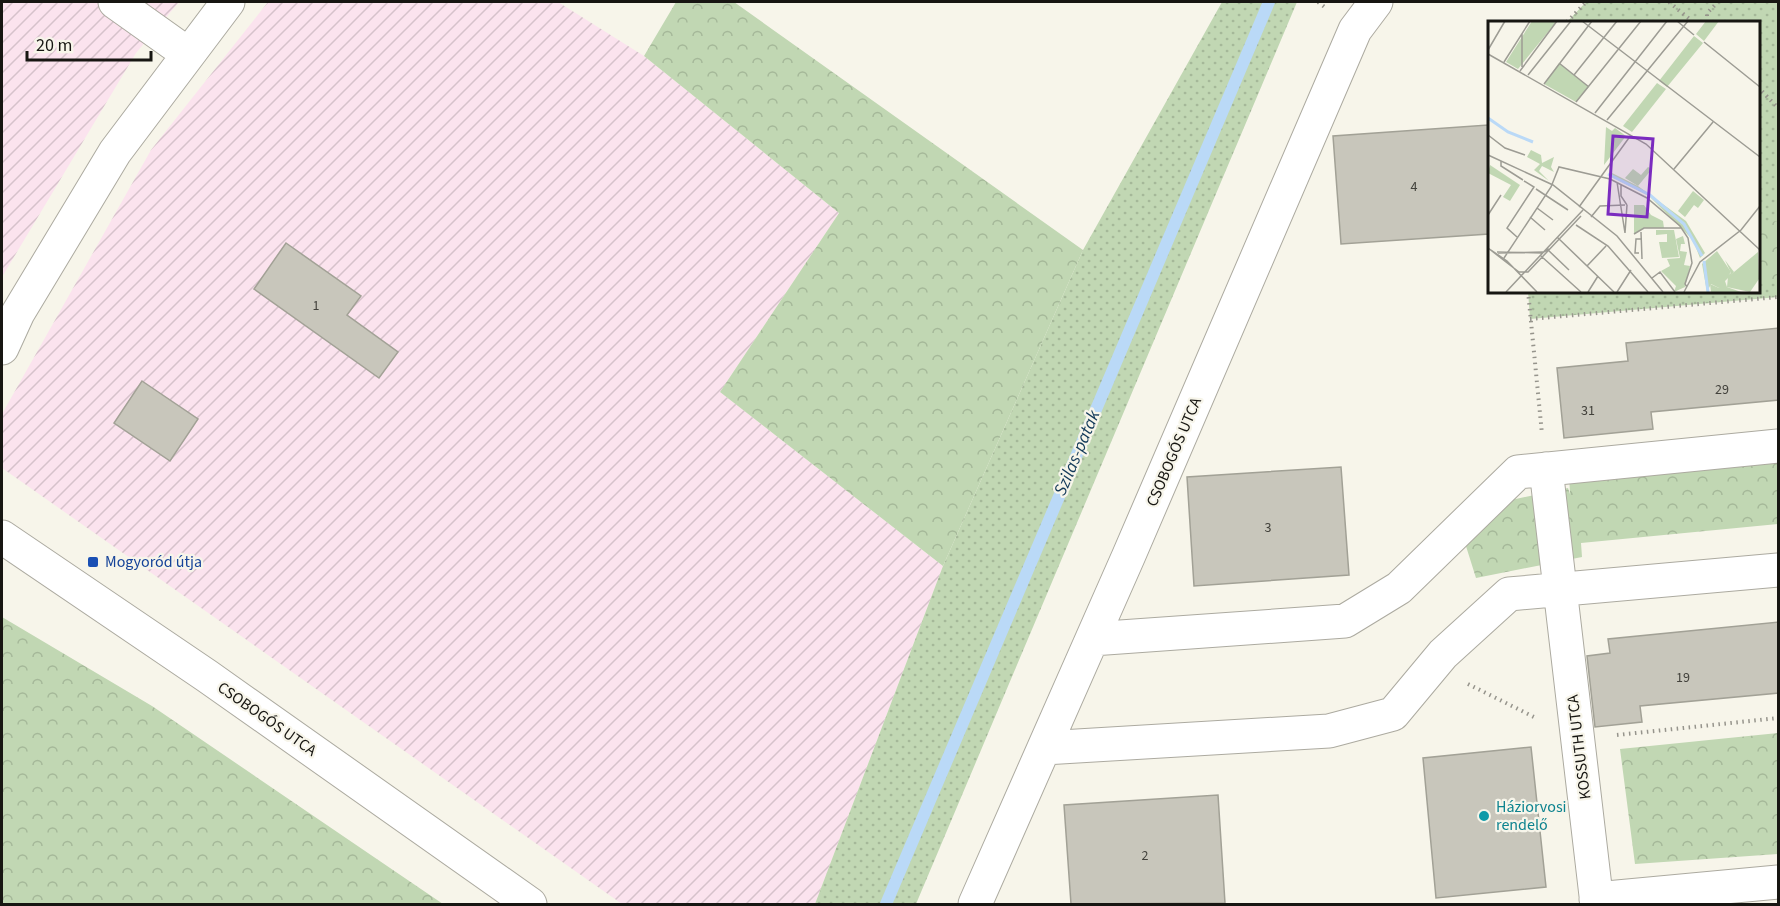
<svg xmlns="http://www.w3.org/2000/svg" width="1780" height="906" font-family="'Source Sans 3',sans-serif">
<style>
.industrial{fill:url(#industrial-furrows)}
.grass{fill:url(#grass-dots)}
.forest{fill:url(#forest-crowns)}
.lines{fill:none;stroke-linecap:round;stroke-linejoin:round}
.stream{stroke:#bad9f7;stroke-width:12}
.building{fill:#c8c6bb;stroke:#a2a196;stroke-width:1.5}
.minor-casing{stroke:#acaaa0;stroke-width:35}
.path{stroke:#96948c;stroke-width:4;stroke-dasharray:1.5 4.5;stroke-linecap:butt}
.minor{stroke:#fff;stroke-width:33}
.transit-dot{fill:#1a4fb4;stroke:#f7f5ea;stroke-width:2}
.culture-dot{fill:#0f9aa8;stroke:#f7f5ea;stroke-width:2}
.labels{text-anchor:middle;dominant-baseline:central;stroke-width:4.5;stroke-linejoin:round;paint-order:stroke}
.number-label{font-size:14px;fill:#43423c}
.street-label{font-size:16px;fill:#171612;stroke:#f7f5ea}
.transit-label{font-size:16px;fill:#164399;stroke:#f7f5ea;text-anchor:start}
.culture-label{font-size:16px;fill:#0d838f;stroke:#f7f5ea;text-anchor:start}
.water-label{font-size:18px;font-style:italic;fill:#133a5a;stroke:#f7f5ea}
.inset-river{fill:none;stroke:#bad9f7;stroke-width:3}
.inset-road{fill:none;stroke:#9d9c94;stroke-width:1.5}
.view{fill:#7b2cbf;fill-opacity:0.15;stroke:#7b2cbf;stroke-width:3}
.inset-edge{fill:none;stroke:#171612;stroke-width:3}
</style>
<defs>
<pattern id="industrial-furrows" width="10" height="10" patternUnits="userSpaceOnUse" patternTransform="scale(1.5)"><rect width="10" height="10" fill="#fbe3ee"/><path d="M-1 1l2-2M0 10L10 0M9 11l2-2" fill="none" stroke="#d6c2cb"/></pattern>
<pattern id="grass-dots" width="8" height="8" patternUnits="userSpaceOnUse" patternTransform="scale(1.5)"><rect width="8" height="8" fill="#c1d7b3"/><path d="M2 2h.1M6 6h.1" fill="none" stroke="#a5b899" stroke-width="1.8" stroke-linecap="round"/></pattern>
<pattern id="forest-crowns" width="20" height="18" patternUnits="userSpaceOnUse" patternTransform="scale(1.5)"><rect width="20" height="18" fill="#c1d7b3"/><path d="M2 6a3 3 0 1 1 6 0M12 15a3 3 0 1 1 6 0" fill="none" stroke="#a5b899"/></pattern>
</defs>
<rect width="100%" height="100%" fill="#f7f5ea"/>
<!-- industrial -->
<path class="industrial" d="M2 2H179L136 53 2 277Z
M268 2H558L644 56 839 213 720 392 943 566 815 904H622L2 468V414L151 150Z"/>
<!-- grass -->
<path class="grass" d="M1222 2H1297L916 904H815L943 566 1083 250Z
M1586 2H1778V297L1530 319 1528 291H1758V22H1567Z"/>
<!-- forest -->
<path class="forest" d="M676 2H734L1083 250 943 566 720 392 839 213 644 56Z
M1778 221V282L1758 283V223Z
M1778 458V524L1581 543 1582 557 1476 578 1465 543 1511 500 1568 488 1570 494 1569 473Z
M2 617 152 706 443 904H2Z
M1778 733V854L1635 864 1620 749Z"/>
<g class="lines">
<!-- stream -->
<path class="stream" d="M886 904 1269 2"/>
</g>
<!-- building -->
<path class="building" d="M1488 125 1489 234 1341 244 1333 136Z
M286 243 361 296 347 315 398 352 379 378 254 289Z
M1779 328V400L1651 412 1653 429 1564 438 1557 368 1628 361 1626 343Z
M142 381 198 419 170 461 114 423Z
M1341 467 1349 575 1194 586 1187 477Z
M1779 622V693L1640 706 1642 722 1595 727 1587 656 1610 653 1608 639Z
M1531 747 1546 887 1436 898 1423 758Z
M1218 795 1225 903 1071 904 1064 805Z"/>
<g class="lines">
<defs>
<path id="minor" d="M115 2 188 54
M2 348 18 313 115 152 228 2
M1546 469 1597 904
M2 537 207 676 530 904
M1092 639 1345 621 1399 588 1518 472 1778 446
M1044 748 1329 731 1393 714 1443 654 1509 594 1778 570
M1596 899 1778 882
M975 904 1129 555 1355 30 1376 2"/>
</defs>
<!-- minor casing -->
<use href="#minor" class="minor-casing"/>
<!-- path -->
<path class="path" d="M1318 2 1326 8
M1669 2 1693 22
M1567 22 1586 2
M1707 22V13L1718 2
M1758 87 1778 108
M1528 291 1542 434
M1530 319 1778 297
M1468 684 1536 718
M1617 735 1778 718"/>
<!-- minor -->
<use href="#minor" class="minor"/>
</g>
<!-- markers -->
<rect class="transit-dot" x="87" y="556" width="12" height="12" rx="3"/>
<circle class="culture-dot" cx="1484" cy="816" r="6"/>
<g class="labels">
<!-- number labels -->
<g class="number-label">
<text x="1414" y="187">4</text>
<text x="316" y="306">1</text>
<text x="1722" y="390">29</text>
<text x="1588" y="411">31</text>
<text x="1268" y="528">3</text>
<text x="1683" y="678">19</text>
<text x="1145" y="856">2</text>
</g>
<!-- street labels -->
<g class="street-label">
<text transform="translate(1174 452) rotate(-67)">CSOBOGÓS UTCA</text>
<text transform="translate(267 719) rotate(35)">CSOBOGÓS UTCA</text>
<text transform="translate(1579 747) rotate(-97)">KOSSUTH UTCA</text>
</g>
<!-- transit labels -->
<g class="transit-label">
<text x="105" y="562">Mogyoród útja</text>
</g>
<!-- culture labels -->
<g class="culture-label">
<text x="1496" y="807">Háziorvosi<tspan x="1496" dy="18">rendelő</tspan></text>
</g>
<!-- water labels -->
<g class="water-label">
<text transform="translate(1077 453) rotate(-67)">Szilas-patak</text>
</g>
</g>
<!-- overview -->
<g transform="translate(1488 21)">
<rect width="272" height="272" fill="#f7f5ea"/>
<path d="M44 0H69L30 48 18 41ZM71 42 101 66 88 81 56 63ZM2 144 32 164 22 180 15 176 23 164 0 152ZM122 151 150 165 198 200 217 232 212 237 205 219 161 175 120 154ZM146 184H156L163 194 175 200 176 207H156L146 213ZM168 209H186L191 236 174 237 171 221H179V213L168 214ZM195 215 197 223H193L192 230 199 231 196 244 202 245 197 266 186 271 188 265 173 250 182 245 179 238 192 237 188 218ZM229 230 243 251 231 267 223 263 219 271 214 243ZM270 231 271 258 262 271 239 266 240 256Z" fill="#c1d7b3"/>
<path d="M218 0H231L216 20 208 13ZM206 15 215 22 179 66 171 60ZM169 62 178 68 144 111 135 105ZM118 106 124 110 127 107 138 115 116 144ZM43 129 53 134 54 142 66 136 63 146 66 151 54 145 51 150 61 160 46 149 52 143 39 136ZM160 146 164 148 150 165 137 157 145 148 153 154ZM205 170 216 179 210 187 206 184 197 196 190 190ZM237 239 246 251 237 260 239 266 253 271H223L222 263 231 267 232 260 243 252Z" fill="#c1d7b3"/>
<path class="inset-river" d="M0 97 20 111 45 121M120 153 162 174 196 203 214 235M216 240 220 271"/>
<path class="inset-road" d="M94 0 272 136M189 0 206 14M216 21 272 66M0 29 17 0M0 33 158 123 272 229M16 41 42 0M71 42 101 66M34 46V13M32 50 69 0M40 54 83 0M86 54 129 0M56 63 104 0M88 81 153 0M107 92 179 0M119 99 200 0M0 114 17 127 37 134M0 134 65 164 129 215 175 271M13 140V145L35 159M186 148 225 101M129 161 137 212 139 184M133 164V175L139 184M48 168 80 189M91 186 143 114M49 187 65 199M0 194 13 174M42 196 57 209M103 196 112 185 137 184M88 204 120 225 160 271M153 211 154 238M146 213 156 207H193M29 216 19 207 46 166 36 160M69 216 126 271M0 227 19 240 49 271M0 227 31 251H40L93 195M59 228 81 249M9 231 54 232 61 228M10 232 55 231M151 232H147L148 218H153M53 235 93 271M16 237 63 166 71 146 122 158 159 177 192 205 200 217 204 242 197 263 199 266M99 245 118 225M164 257 172 251 187 271M18 271 95 189M100 271 110 255M129 271 143 249M196 271 212 241 253 209 272 185"/>
<path class="view" d="M125 115 165 118 159 196 120 193Z"/>
<rect width="272" height="272" class="inset-edge"/>
</g>
<!-- border -->
<rect width="1780" height="906" fill="none" stroke="#171612" stroke-width="6"/>
<!-- scale -->
<path d="M27 51v9h124v-9" fill="none" stroke="#171612" stroke-width="3"/>
<text x="36" y="51" font-size="18" fill="#171612" stroke="#f7f5ea" stroke-width="4.5" paint-order="stroke">20 m</text>
</svg>
